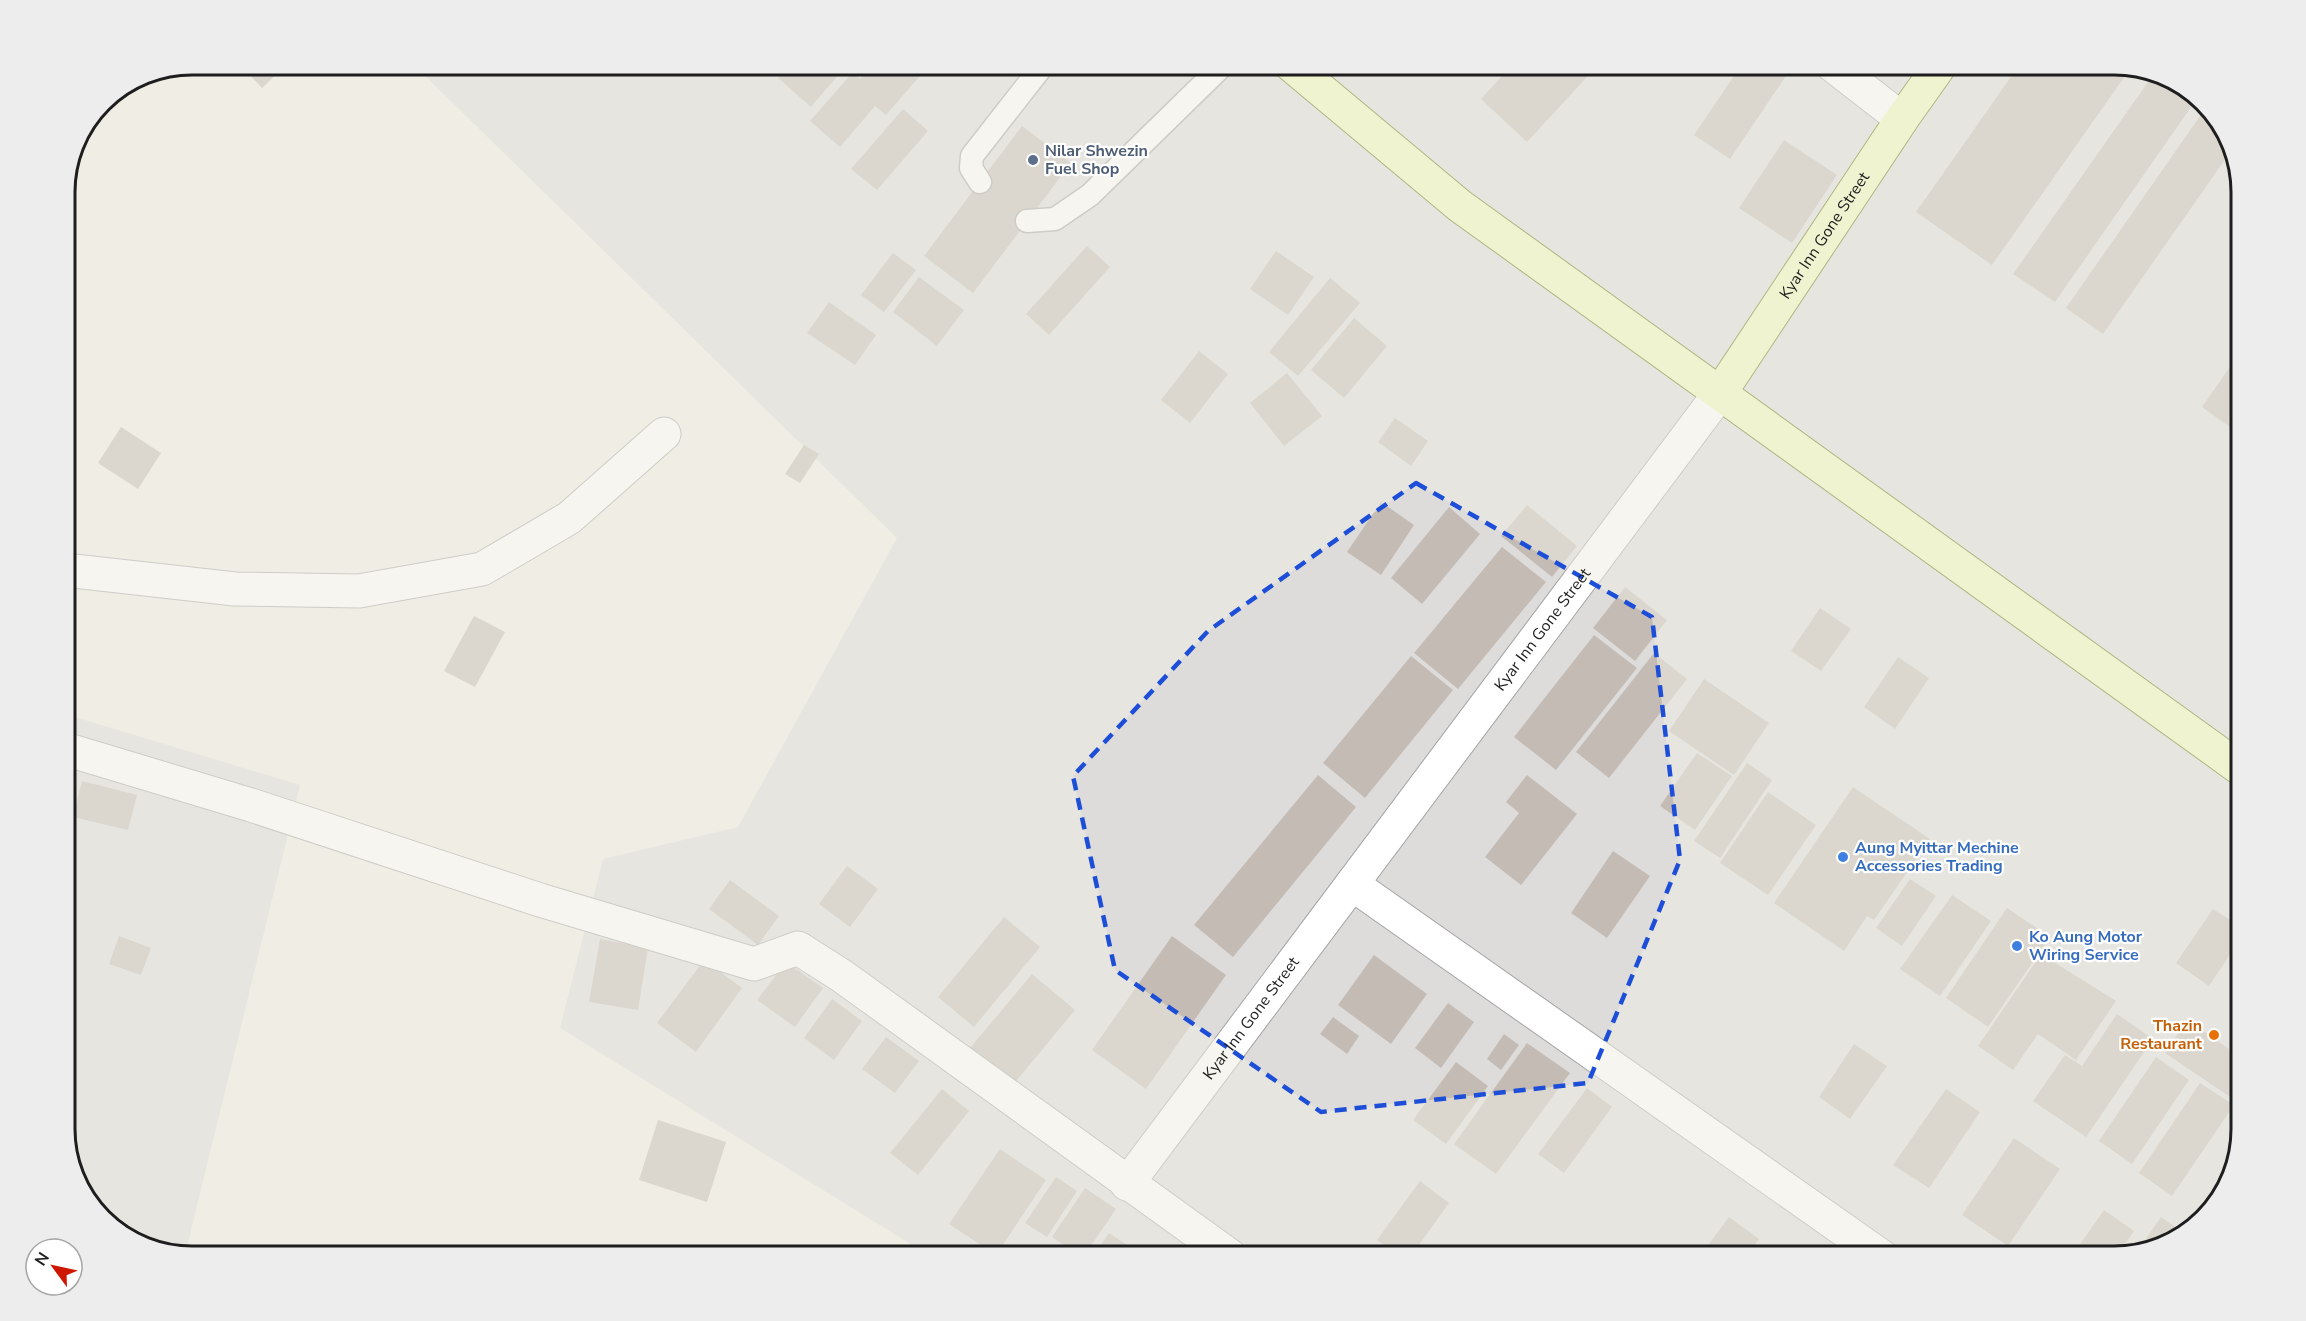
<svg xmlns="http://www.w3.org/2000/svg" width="2306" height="1321" font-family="'Nunito Sans',sans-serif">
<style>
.residential{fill:#dddcdb}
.building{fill:#c4bcb4}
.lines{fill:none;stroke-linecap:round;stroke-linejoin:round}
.lane-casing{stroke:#a5a5a5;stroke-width:25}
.street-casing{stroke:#a5a5a5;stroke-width:35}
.secondary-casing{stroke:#5e7704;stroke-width:35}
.lane{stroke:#fff;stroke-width:22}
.street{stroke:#fff;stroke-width:33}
.secondary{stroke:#effab8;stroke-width:33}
.marked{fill:none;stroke:#1d4ed8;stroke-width:4.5;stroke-dasharray:12 8;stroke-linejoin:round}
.service-dot{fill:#5c6f8a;stroke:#fff;stroke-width:2}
.shop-dot{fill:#3f7fe0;stroke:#fff;stroke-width:2}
.food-dot{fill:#e8710a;stroke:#fff;stroke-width:2}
.labels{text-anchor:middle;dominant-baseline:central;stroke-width:4.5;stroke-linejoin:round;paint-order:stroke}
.service-label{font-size:16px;font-weight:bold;fill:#4e5e75;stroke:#fff;text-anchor:start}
.street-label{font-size:16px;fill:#1e1e1e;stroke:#fff}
.shop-label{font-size:16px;font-weight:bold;fill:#366cbe;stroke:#fff;text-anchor:start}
.food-label{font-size:16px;font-weight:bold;fill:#c56008;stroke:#fff;text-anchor:end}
.rim{fill:none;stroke:#1e1e1e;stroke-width:3}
</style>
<rect width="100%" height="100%" fill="#efede4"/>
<!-- residential -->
<path class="residential" d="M2114 64 2177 81 2224 128 2241 184V1129L2225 1192 2178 1239 2114 1256H930L560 1028 603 859 738 827 897 538 414 65Z
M65 714 300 785 185 1255 129 1240 86 1200 65 1137Z"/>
<!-- building -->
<path class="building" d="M252 64H287L262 88 246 71Z
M790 64H845L846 66 811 107 778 78Z
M873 64H921L926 69 886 115 875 106 840 147 810 121 853 72 860 79Z
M1513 64H1599L1527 142 1481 99Z
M1742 64H1794L1730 159 1694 135Z
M2020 64H2114L2130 69 1992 265 1916 212Z
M2153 75 2177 81 2196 100 2055 302 2013 274Z
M903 109 928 131 877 190 851 169Z
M2205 109 2224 128 2231 151 2103 334 2066 308Z
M1022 126 1071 163 973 293 924 256Z
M1784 140 1837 175 1792 243 1739 208Z
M1087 246 1110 267 1049 335 1026 314Z
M1276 251 1314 277 1288 315 1250 289Z
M893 253 916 270 884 312 861 295Z
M919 277 964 310 937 346 893 312Z
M1330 278 1360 303 1298 376 1269 352Z
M829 302 876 335 855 365 807 333Z
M1354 318 1387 346 1344 398 1311 370Z
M1199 351 1228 374 1190 423 1161 400Z
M2241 351V435L2202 407Z
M1287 373 1322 416 1284 446 1250 403Z
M1395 418 1428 441 1411 466 1378 442Z
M121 427 161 453 138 489 98 463Z
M804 445 819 454 800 483 785 474Z
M1381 502 1414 525 1381 575 1347 552Z
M1527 505 1577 546 1552 577 1501 536Z
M1449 507 1480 534 1422 604 1391 578Z
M1502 547 1546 582 1458 689 1414 653Z
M1625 587 1667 620 1635 661 1593 628Z
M1820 608 1851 629 1821 671 1791 651Z
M474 616 505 632 475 687 444 671Z
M1594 635 1637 668 1556 770 1514 737Z
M1654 653 1687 679 1609 778 1576 752Z
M1411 656 1453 690 1365 798 1323 763Z
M1898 657 1929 678 1895 729 1864 707Z
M1704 679 1769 723 1734 775 1669 731Z
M1697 753 1732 776 1695 830 1660 806Z
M1747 763 1772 780 1720 858 1694 841Z
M1318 775 1356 807 1233 957 1194 925Z
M1527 775 1577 814 1521 885 1485 857 1519 813 1506 802Z
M82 781 137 795 128 830 73 817Z
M1853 787 1930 839 1874 920 1867 916 1844 951 1774 903Z
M1768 792 1816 825 1768 895 1720 863Z
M1613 851 1650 876 1607 938 1571 913Z
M847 866 878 889 850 927 819 904Z
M1910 879 1936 896 1902 946 1876 928Z
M730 880 779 916 758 945 709 909Z
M1952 895 1991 921 1940 996 1900 969Z
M2007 908 2050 937 1988 1027 1946 998Z
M2213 909 2241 927V938L2209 986 2176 963Z
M1004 917 1040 947 974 1027 938 997Z
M119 936 151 948 141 975 109 964Z
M1172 936 1226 975 1146 1089 1092 1050Z
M600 939 648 948 638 1010 589 1002Z
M2041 954 2116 1001 2076 1060 2038 1034 2013 1070 1978 1046Z
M1374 955 1427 994 1391 1044 1338 1005Z
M704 960 742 988 696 1052 657 1023Z
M786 962 823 988 795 1027 757 1000Z
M1032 974 1075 1010 1013 1085 970 1048Z
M832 999 862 1021 834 1060 804 1038Z
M1448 1003 1474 1022 1441 1068 1415 1048Z
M2117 1014 2153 1039 2086 1137 2033 1101 2065 1055 2082 1066Z
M1333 1017 1359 1036 1347 1054 1320 1034Z
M2187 1020 2241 1057V1100L2239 1103 2165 1053Z
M1504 1034 1519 1045 1501 1070 1487 1059Z
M886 1037 919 1061 895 1093 862 1069Z
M1527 1043 1570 1073 1496 1174 1454 1144Z
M1854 1044 1887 1066 1850 1119 1819 1097Z
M2156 1057 2189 1080 2132 1164 2099 1141Z
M1456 1062 1488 1086 1446 1144 1413 1120Z
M2200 1083 2234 1105 2172 1196 2139 1173Z
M1587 1088 1612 1107 1564 1173 1538 1154Z
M942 1089 969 1111 918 1175 890 1153Z
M1946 1089 1980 1112 1929 1188 1893 1165Z
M658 1120 726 1142 707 1202 639 1180Z
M2014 1138 2060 1169 2008 1246 1962 1215Z
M1000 1149 1046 1180 996 1255 949 1224Z
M1056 1177 1077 1191 1047 1237 1025 1223Z
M1420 1181 1449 1203 1411 1256H1400L1377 1240Z
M1085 1188 1116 1209 1084 1256H1080L1052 1237Z
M2104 1210 2134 1231 2117 1256H2072Z
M1729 1217 1759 1239 1746 1256H1700Z
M2161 1217 2184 1233 2178 1239 2138 1250Z
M1109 1233 1144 1256H1093Z"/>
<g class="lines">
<defs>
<path id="lane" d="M980 182 971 168 972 156 1044 64
M1027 221 1055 219 1090 195 1224 64"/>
<g id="street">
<path d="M1831 64 1902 119"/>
<path d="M65 570 235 589 359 591 482 569 569 518 664 434"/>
<path d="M65 749 251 805 540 900 754 964 798 948 842 976 1230 1256"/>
<path d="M1352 884 1881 1256"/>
<path id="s1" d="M1127 1184 1720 393"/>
</g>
<g id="secondary">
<path d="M1290 64 1460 206 2241 769"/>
<path id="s2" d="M1720 393 1902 119 1941 64"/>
</g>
</defs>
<!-- lane casing -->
<use href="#lane" class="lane-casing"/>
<!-- street casing -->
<use href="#street" class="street-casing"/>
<!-- secondary casing -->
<use href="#secondary" class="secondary-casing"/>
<!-- lane -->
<use href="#lane" class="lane"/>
<!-- street -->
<use href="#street" class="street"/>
<!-- secondary -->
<use href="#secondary" class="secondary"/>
</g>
<!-- marked area -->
<path d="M0 0H2306V1321H0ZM1416 483 1652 617 1680 860 1588 1083 1321 1112 1115 970 1073 776 1208 631Z" fill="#efede4" fill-opacity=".55" fill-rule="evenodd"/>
<path class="marked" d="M1416 483 1652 617 1680 860 1588 1083 1321 1112 1115 970 1073 776 1208 631Z"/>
<!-- markers -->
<circle class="service-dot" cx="1033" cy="160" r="6"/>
<g class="shop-dot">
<circle cx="1843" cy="857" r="6"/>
<circle cx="2017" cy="946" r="6"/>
</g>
<circle class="food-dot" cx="2214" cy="1035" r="6"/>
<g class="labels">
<!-- service labels -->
<g class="service-label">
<text x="1045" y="151">Nilar Shwezin<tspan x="1045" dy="18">Fuel Shop</tspan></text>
</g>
<!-- street labels -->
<g class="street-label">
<text stroke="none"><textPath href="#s2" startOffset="189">Kyar Inn Gone Street</textPath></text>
<text stroke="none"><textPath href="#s1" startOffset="693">Kyar Inn Gone Street</textPath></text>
<text stroke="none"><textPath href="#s1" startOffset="207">Kyar Inn Gone Street</textPath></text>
</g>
<!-- shop labels -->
<g class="shop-label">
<text x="1855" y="848">Aung Myittar Mechine<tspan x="1855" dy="18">Accessories Trading</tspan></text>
<text x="2029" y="937">Ko Aung Motor<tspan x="2029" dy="18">Wiring Service</tspan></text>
</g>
<!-- food labels -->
<g class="food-label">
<text x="2202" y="1026">Thazin<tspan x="2202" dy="18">Restaurant</tspan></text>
</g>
</g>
<!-- crop -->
<path d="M0 0H2306V1321H0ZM192 75H2114A117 117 0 0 1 2231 192V1129A117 117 0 0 1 2114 1246H192A117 117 0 0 1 75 1129V192A117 117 0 0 1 192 75Z" fill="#ededed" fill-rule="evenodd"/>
<path class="rim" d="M192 75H2114A117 117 0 0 1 2231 192V1129A117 117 0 0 1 2114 1246H192A117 117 0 0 1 75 1129V192A117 117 0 0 1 192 75Z"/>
<!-- north arrow -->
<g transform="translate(54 1267) rotate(303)"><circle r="28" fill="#ffffff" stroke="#a5a5a5" stroke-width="1.5"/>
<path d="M0-4.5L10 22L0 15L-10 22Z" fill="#cd1700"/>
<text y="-9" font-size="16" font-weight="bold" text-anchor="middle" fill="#1e1e1e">N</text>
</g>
</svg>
